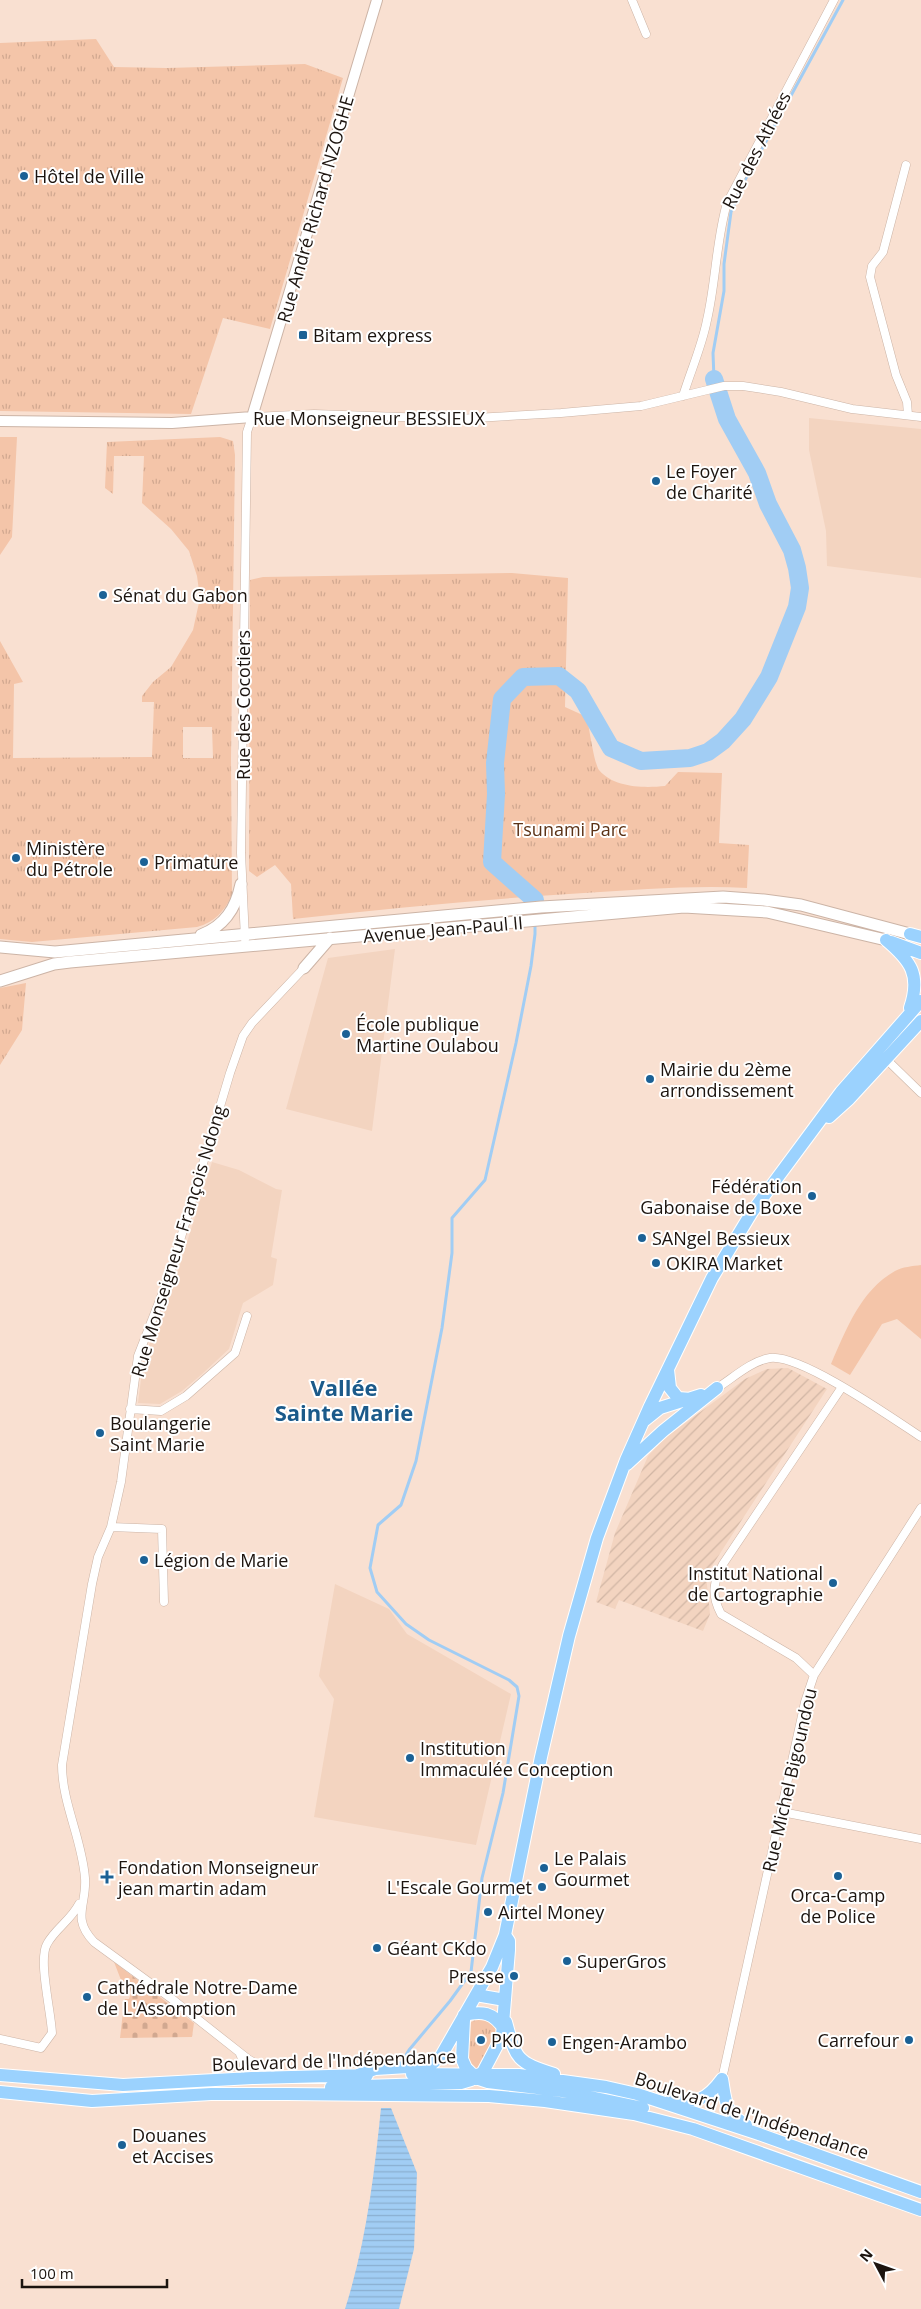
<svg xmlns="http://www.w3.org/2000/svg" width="921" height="2309" font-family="'Open Sans',sans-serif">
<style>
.built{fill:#f3d4c0}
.industrial{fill:url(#industrial-furrows)}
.grass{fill:url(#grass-tufts);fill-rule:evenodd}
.cemetery{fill:url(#cemetery-stones)}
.garden{fill:#f4c5a9}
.water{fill:url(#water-rules)}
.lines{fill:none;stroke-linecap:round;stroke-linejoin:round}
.stream{stroke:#a1cdf4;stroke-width:3}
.river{stroke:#a1cdf4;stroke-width:18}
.minor-casing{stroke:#ccb4a6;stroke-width:9}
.tertiary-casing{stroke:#ccb4a6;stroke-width:12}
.secondary-casing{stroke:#ccb4a6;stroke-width:13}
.primary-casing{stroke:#fff;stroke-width:14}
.minor{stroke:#fff;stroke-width:8}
.tertiary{stroke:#fff;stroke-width:10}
.secondary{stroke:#fff;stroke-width:11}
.primary{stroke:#9bd2fe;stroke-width:12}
.poi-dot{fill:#1b6195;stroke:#fff;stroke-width:2}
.labels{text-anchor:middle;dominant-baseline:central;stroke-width:4;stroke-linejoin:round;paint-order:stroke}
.street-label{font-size:18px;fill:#1c140f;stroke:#fff}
.poi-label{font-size:18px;fill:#1c140f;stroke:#fff;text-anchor:start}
.park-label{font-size:18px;fill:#5b3216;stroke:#fff}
.district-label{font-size:22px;font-weight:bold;fill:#1b5a8a;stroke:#fff}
</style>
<defs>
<pattern id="industrial-furrows" width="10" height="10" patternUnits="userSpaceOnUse" patternTransform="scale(1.25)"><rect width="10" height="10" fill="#f3d4c0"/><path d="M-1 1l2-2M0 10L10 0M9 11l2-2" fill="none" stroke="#d0b5a4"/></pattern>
<pattern id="grass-tufts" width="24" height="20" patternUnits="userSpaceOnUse" patternTransform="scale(1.25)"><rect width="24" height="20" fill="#f4c5a9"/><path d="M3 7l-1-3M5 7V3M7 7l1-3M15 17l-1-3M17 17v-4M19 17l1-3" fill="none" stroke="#d1a890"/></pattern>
<pattern id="cemetery-stones" width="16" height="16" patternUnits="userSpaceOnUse" patternTransform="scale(1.25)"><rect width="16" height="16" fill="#f4c5a9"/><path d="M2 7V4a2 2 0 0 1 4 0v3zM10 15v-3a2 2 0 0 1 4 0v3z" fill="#d1a890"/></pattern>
<pattern id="water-rules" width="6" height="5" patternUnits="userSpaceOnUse" patternTransform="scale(1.25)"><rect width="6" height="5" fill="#a1cdf4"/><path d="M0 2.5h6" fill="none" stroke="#8aafd0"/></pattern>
</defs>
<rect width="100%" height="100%" fill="#f9e0d1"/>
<!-- built -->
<path class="built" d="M809 418 921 429V578L827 566 826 531 809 450Z
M395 949 372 1131 286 1109 328 958Z
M212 1162 239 1170 276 1189 282 1190 271 1257 277 1259 273 1285 243 1303 229 1349 201 1375 182 1391 160 1404 138 1403 144 1356 169 1300Z
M335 1584 389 1609 407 1634 511 1694 476 1845 314 1817 334 1699 319 1676Z"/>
<!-- industrial -->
<path class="industrial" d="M788 1368 827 1389 706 1575 710 1614 703 1631 619 1600 615 1609 596 1602 615 1533 648 1456 665 1438 745 1379 767 1369Z"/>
<!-- grass -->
<path class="grass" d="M96 39 114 67 167 68 305 64 343 78 270 329 223 318 191 414 0 411V43Z
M0 437H17L12 537 0 555Z
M220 437 233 441 235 455 231 758 232 896C223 912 215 922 197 927L32 942 0 939V641L23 682 14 684 13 758 152 757 154 702H142V696L153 682 171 667 193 630 200 598 197 576 189 551 171 529 142 503 144 456H114L113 494 105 488 107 442ZM183 727H212L213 758H183Z
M512 573 568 578 565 707 587 717C589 727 594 763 599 770 614 788 644 788 665 786L678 772 722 773 719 843 749 845 747 888C692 885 639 890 584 893 487 899 390 908 293 919L291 884 275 865 257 877 249 871 250 580 263 577Z
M26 983 22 1030 0 1065V988Z
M479 2017 494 2023 498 2033 478 2069 468 2064 470 2023Z"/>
<!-- cemetery -->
<path class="cemetery" d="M114 1962 194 2023 192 2037 120 2038 124 2003 125 1999H129L132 1991 129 1990 131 1984 121 1980Z"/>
<!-- garden -->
<path class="garden" d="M921 1265V1339L897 1319 882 1324 850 1375 831 1364C846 1330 860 1291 895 1271 902 1267 913 1266 921 1265Z"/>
<!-- water -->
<path class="water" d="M381 2108H391L417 2173 414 2249 399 2309H345C366 2243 374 2177 381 2108Z"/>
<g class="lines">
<!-- stream -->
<path class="stream" d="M714 379 713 353 724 291V264L731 212 745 180 843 0
M401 2063 409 2050 450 2001 471 1972 482 1878 503 1793 519 1696 517 1687 509 1680 429 1640 406 1624 377 1592 370 1568 378 1525 401 1505 416 1461 442 1328 452 1253V1218L485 1180 516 1043 531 966 535 934V900"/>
<!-- river -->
<path class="river" d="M535 900 492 862 496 794 495 763 502 699 523 677 559 676 578 691 611 748 641 761 690 758 708 752 723 741 743 719 769 677 797 607 800 588 797 568 792 550 768 504 757 473 727 419 714 379"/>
<defs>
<path id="minor" d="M632 0 646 34
M906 165 883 252 872 266 870 277 896 375 907 402 908 415
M683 396C691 370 702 346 707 320 716 281 716 241 727 203L834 0
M245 939 241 853 247 432 252 417 314 414 458 419 561 413 641 406 724 386H743L781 392 852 409 921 417
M883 1056 921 1093
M717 1388C733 1378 751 1361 770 1358 801 1354 892 1418 921 1437
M130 1409 161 1411 186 1396 235 1353 247 1316
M111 1527 162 1529 164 1602
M814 1675 796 1658 721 1614C711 1595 713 1582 723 1564L842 1387
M782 1812 921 1839
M0 2039 41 2048 52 2033C51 2011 38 1960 47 1944 55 1929 71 1920 79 1904
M275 2075 248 2059 172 1999 94 1942C71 1918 87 1905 85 1878 82 1839 62 1803 62 1765L92 1584 98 1557 111 1527 121 1482 138 1356 170 1274 230 1073 243 1036 252 1023 304 968
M238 2079C247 2072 245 2064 240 2054
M722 2079 805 1702 814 1675 921 1508"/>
<path id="tertiary" d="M0 421 172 423 252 417 377 0"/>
<path id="secondary" d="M201 935C225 926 236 908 241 884
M0 947 55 952 541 907 723 897 764 900 801 905 910 934
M304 968 330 938
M0 981 54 964 70 962 684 907 767 912 886 940"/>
<path id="primary" d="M910 934 921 937
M886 940C911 961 921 975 910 1008
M891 942 921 953
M829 1117 849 1099 921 1021
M668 1370 670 1388 678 1398 691 1399
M645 1420 660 1408 701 1395
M627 1464 663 1431 717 1388
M476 1995 505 2000
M464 2015C482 2011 493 2012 504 2029
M464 2020 462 2059 466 2068 476 2078 488 2082 562 2091 643 2108
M506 2022C516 2060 517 2062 554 2074
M412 2074 519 2075 606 2087 637 2094 759 2134 921 2192
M0 2075 123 2085 252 2078 367 2075
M358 2075 375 2069 424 2066 433 2063 441 2056 492 1967 505 1935 541 1757 569 1636 597 1538 626 1460 650 1406 712 1278 752 1212 841 1092 921 1001
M722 2079C726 2102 724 2111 746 2125
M331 2087 461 2083 471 2080 483 2072 502 2036 509 1950V1941L505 1935
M0 2092 92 2101 211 2094H287L489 2096 545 2101 634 2114 693 2129 921 2210
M671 2100C698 2101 705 2102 722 2079"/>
</defs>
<!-- minor casing -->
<use href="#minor" class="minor-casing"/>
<!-- tertiary casing -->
<use href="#tertiary" class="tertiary-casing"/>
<!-- secondary casing -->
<use href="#secondary" class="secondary-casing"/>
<!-- primary casing -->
<use href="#primary" class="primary-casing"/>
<!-- minor -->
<use href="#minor" class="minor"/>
<!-- tertiary -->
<use href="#tertiary" class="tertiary"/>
<!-- secondary -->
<use href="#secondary" class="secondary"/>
<!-- primary -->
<use href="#primary" class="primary"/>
</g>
<!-- markers -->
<g class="poi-dot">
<circle cx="24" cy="176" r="5"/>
<rect x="298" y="330" width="10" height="10" rx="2.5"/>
<circle cx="656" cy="481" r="5"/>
<circle cx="103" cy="595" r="5"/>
<circle cx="16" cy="858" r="5"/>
<circle cx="144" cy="862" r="5"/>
<circle cx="346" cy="1034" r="5"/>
<circle cx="650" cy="1079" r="5"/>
<circle cx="812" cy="1196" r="5"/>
<circle cx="642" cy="1238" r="5"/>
<circle cx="656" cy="1263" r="5"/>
<circle cx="100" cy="1433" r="5"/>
<circle cx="144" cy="1560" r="5"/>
<circle cx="833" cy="1583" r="5"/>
<circle cx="410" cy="1758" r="5"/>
<circle cx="544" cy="1868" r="5"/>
<circle cx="838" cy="1876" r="5"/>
<path d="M104.5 1869.5h5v5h5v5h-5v5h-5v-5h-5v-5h5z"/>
<circle cx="542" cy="1887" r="5"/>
<circle cx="488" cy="1912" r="5"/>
<circle cx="377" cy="1948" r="5"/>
<circle cx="567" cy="1961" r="5"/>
<circle cx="514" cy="1976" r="5"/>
<circle cx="87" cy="1997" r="5"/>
<circle cx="481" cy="2040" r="5"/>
<circle cx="909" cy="2040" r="5"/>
<circle cx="552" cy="2042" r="5"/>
<circle cx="122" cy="2145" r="5"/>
</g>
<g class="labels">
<!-- street labels -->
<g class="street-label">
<text transform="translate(756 150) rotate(-63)">Rue des Athées</text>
<text transform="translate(315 209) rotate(-74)">Rue André Richard NZOGHE</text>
<text x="369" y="418">Rue Monseigneur BESSIEUX</text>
<text transform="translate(243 705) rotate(-90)">Rue des Cocotiers</text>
<text transform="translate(443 929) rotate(-5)">Avenue Jean-Paul II</text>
<text transform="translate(178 1241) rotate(-73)">Rue Monseigneur François Ndong</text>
<text transform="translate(789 1780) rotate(-77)">Rue Michel Bigoundou</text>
<text transform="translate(334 2060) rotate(-2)">Boulevard de l'Indépendance</text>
<text transform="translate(752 2115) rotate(18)">Boulevard de l'Indépendance</text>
</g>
<!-- poi labels -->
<g class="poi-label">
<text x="34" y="176">Hôtel de Ville</text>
<text x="313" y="335">Bitam express</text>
<text x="666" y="471">Le Foyer<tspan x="666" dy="21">de Charité</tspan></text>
<text x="113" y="595">Sénat du Gabon</text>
<text x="26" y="848">Ministère<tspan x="26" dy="21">du Pétrole</tspan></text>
<text x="154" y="862">Primature</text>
<text x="356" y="1024">École publique<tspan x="356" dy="21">Martine Oulabou</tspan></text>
<text x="660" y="1069">Mairie du 2ème<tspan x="660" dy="21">arrondissement</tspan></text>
<text x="802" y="1186" text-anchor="end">Fédération<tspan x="802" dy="21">Gabonaise de Boxe</tspan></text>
<text x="652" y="1238">SANgel Bessieux</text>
<text x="666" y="1263">OKIRA Market</text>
<text x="110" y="1423">Boulangerie<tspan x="110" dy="21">Saint Marie</tspan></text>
<text x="154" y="1560">Légion de Marie</text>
<text x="823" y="1573" text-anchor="end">Institut National<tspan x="823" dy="21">de Cartographie</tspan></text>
<text x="420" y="1748">Institution<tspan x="420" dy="21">Immaculée Conception</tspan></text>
<text x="554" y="1858">Le Palais<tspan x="554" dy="21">Gourmet</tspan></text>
<text x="118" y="1867">Fondation Monseigneur<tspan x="118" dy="21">jean martin adam</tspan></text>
<text x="532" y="1887" text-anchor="end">L'Escale Gourmet</text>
<text x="838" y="1895" text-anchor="middle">Orca-Camp<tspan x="838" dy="21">de Police</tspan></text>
<text x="498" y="1912">Airtel Money</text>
<text x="387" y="1948">Géant CKdo</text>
<text x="577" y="1961">SuperGros</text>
<text x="504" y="1976" text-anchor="end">Presse</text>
<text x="97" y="1987">Cathédrale Notre-Dame<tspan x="97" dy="21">de L'Assomption</tspan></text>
<text x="491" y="2040">PK0</text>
<text x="899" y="2040" text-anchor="end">Carrefour</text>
<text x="562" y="2042">Engen-Arambo</text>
<text x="132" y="2135">Douanes<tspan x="132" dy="21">et Accises</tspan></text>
</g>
<!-- park labels -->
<g class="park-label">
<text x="570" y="829">Tsunami Parc</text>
</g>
<!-- district labels -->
<g class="district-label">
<text x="344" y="1387">Vallée<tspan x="344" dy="25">Sainte Marie</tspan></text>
</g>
</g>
<!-- north arrow -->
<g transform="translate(876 2264) rotate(311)" stroke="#ffffff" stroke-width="4" paint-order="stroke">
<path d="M0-4L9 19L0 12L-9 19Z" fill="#1c140f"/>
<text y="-8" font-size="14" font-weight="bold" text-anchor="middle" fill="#1c140f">N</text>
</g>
<!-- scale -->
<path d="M22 2279v8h145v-8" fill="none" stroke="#1c140f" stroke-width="2.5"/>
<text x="30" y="2279" font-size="15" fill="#1c140f" stroke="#ffffff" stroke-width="4" paint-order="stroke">100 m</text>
</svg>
